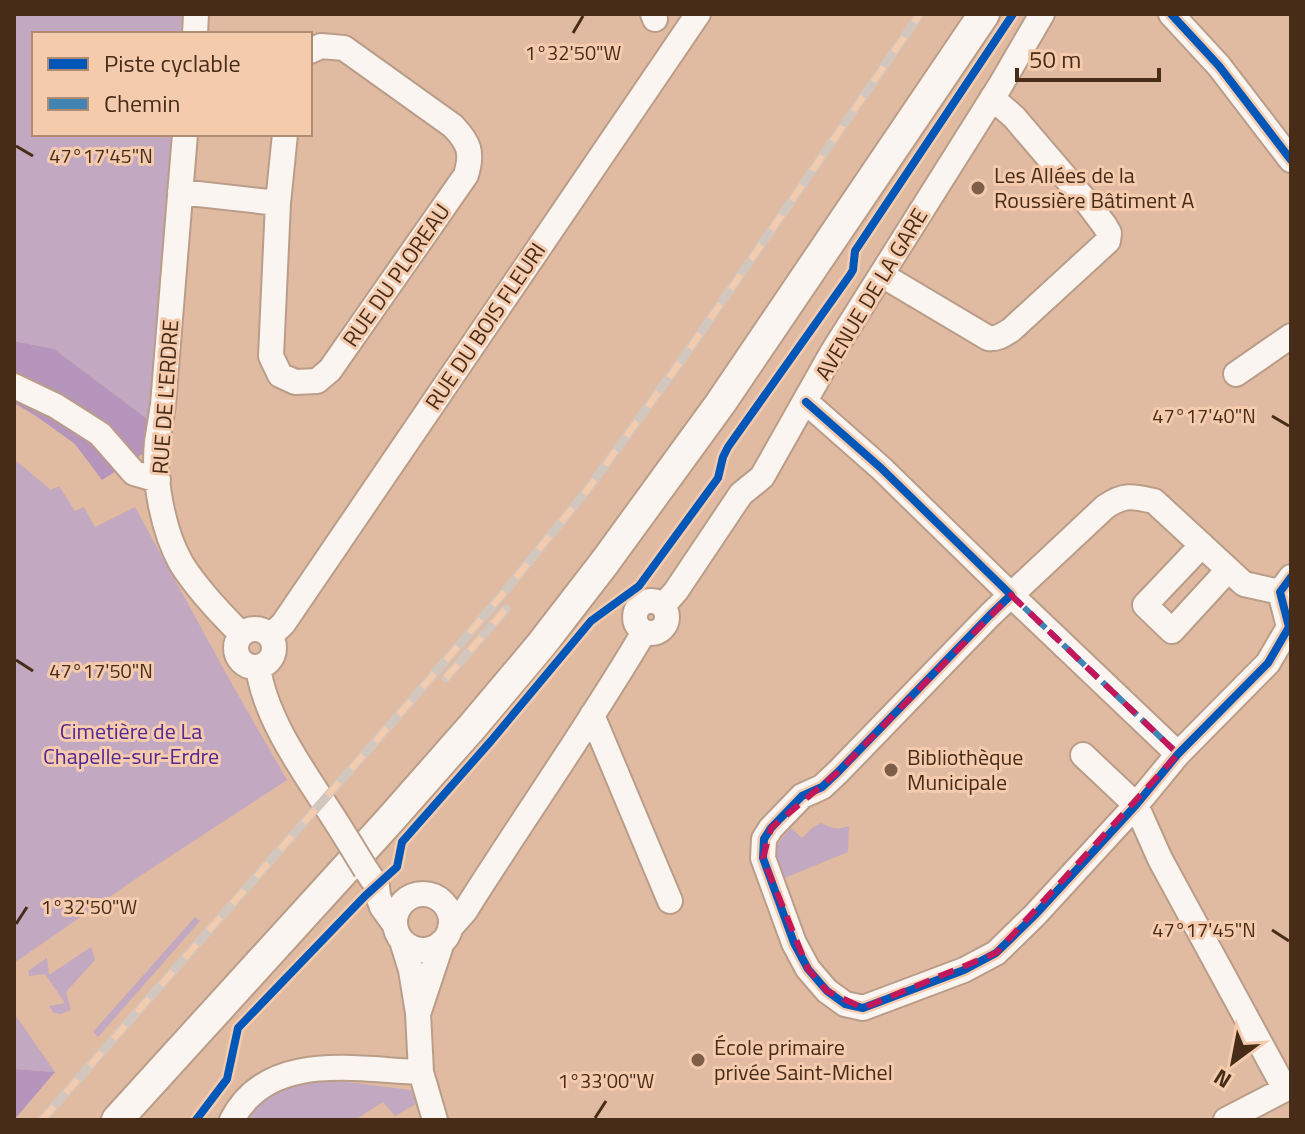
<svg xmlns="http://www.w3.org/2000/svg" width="1305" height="1134" font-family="'Titillium Web',sans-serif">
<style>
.green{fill:#c2a8c1}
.forest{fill:#b595bc}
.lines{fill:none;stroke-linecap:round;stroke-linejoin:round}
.minor-casing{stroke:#ba9d88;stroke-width:28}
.major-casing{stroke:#ba9d88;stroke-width:34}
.minor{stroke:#faf5f1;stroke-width:24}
.major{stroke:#faf5f1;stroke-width:30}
.rail-casing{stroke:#d2c7bf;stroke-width:9}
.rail{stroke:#f5cbae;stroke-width:6;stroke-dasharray:18;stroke-linecap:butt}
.minor-bridge-casing{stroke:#ba9d88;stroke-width:28;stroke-linecap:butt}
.minor-bridge{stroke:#faf5f1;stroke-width:24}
.quiet{stroke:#4184b3;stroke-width:6;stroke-dasharray:12 6;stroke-linecap:butt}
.cycleway-casing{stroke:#f5cbae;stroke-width:13}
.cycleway{stroke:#0057b8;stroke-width:8}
.marked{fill:none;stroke:#c2185b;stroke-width:6;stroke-dasharray:16 10;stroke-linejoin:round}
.ticks{fill:none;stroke:#472c18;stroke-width:3}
.poi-dot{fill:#7d5e48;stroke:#f5cbae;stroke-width:3}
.labels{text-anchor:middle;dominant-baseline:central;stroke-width:6;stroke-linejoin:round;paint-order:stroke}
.poi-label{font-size:22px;fill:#472c18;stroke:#f5cbae;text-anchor:start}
.street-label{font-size:22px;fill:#472c18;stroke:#f5cbae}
.park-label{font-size:22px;fill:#532794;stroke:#f5cbae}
.ticks-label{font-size:20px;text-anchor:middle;fill:#472c18;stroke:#f5cbae;stroke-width:6;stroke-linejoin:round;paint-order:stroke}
</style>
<rect width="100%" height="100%" fill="#e0bba1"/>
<!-- green -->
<path class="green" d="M14 14H182L181 34H34V134H173L150 421 54 349 14 341Z
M14 459 51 490 59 486 75 511 84 507 95 527 135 507 233 686 287 780 140 876 14 963Z
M821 823C832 829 838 830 849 826L848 852 782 879C774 854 772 846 791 828L802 838 812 828Z
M195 917 200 921 98 1037 93 1032Z
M91 947 95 960 66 992 71 1010 61 1014 54 1013 49 1006 65 1003 45 974 29 976 28 971 47 958 49 975Z
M14 1013 55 1072 14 1069Z
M323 1079 411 1090 416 1104 395 1116 383 1102 355 1120H249C267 1090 291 1084 323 1079Z"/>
<!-- forest -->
<path class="forest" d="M14 341 54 349 150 421 144 453 102 480 75 444 36 416 14 403Z
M14 1069 55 1072 14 1120Z"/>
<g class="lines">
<defs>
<path id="minor" d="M653 14 655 19
M1171 14 1219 66 1291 160
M195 34 196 14
M185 134 163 405C161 418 159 430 157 442 153 479 163 531 181 563 195 586 222 615 241 634
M285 134 278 203 271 356 280 375 295 382 317 381 330 370 466 175C473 152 469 143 453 126L344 48 321 46 310 51
M180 192 278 203
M882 275 988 338C998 339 1003 335 1011 330L1108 241 1109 233 1105 226 1090 206 1014 117 992 98
M1236 374 1291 336
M14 386 56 406 100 434 134 473 158 480
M806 402 881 468 1011 595 990 615 838 772 822 787 802 796 771 828 764 839 763 858 794 943 808 969 827 991 845 1004 863 1008 964 970 996 953 1035 915 1136 805 1178 754 1268 663 1289 627 1280 592 1291 577
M1202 545 1145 605 1172 631 1228 570
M635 617a16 16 0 1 1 32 0a16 16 0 1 1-32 0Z
M663 606 676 591 741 494 762 477 832 353 1000 86 1042 14
M236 648a19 19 0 1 1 38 0a19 19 0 1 1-38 0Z
M270 636 283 624 698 14
M258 667C266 725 312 782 342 831
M592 715 670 901
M1178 754 1011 595 1105 507C1124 494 1132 496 1154 501L1244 584 1280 592
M1083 755 1136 805 1160 859 1285 1089
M366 870 377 886 378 896 382 907 395 925
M395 922a28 28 0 1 1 56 0a28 28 0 1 1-56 0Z
M450 928 465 911C524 817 588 727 644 632
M402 941 411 970 418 1013 421 1072 435 1120
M419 1011 442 942
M232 1120C268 1050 356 1070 421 1072
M1226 1120 1291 1086"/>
<path id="major" d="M117 1120 390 820 472 727 541 645 605 562 720 404 984 14"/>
</defs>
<!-- minor casing -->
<use href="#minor" class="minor-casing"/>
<!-- major casing -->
<use href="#major" class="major-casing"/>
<!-- minor -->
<use href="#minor" class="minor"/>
<!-- major -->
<use href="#major" class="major"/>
<defs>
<path id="rail" d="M446 678 506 609
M42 1120 403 710 502 595 588 489 686 354 920 14"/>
</defs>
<!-- rail casing -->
<use href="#rail" class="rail-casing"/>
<!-- rail -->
<use href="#rail" class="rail"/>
<defs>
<path id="minor-bridge" d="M342 831 366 870"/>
</defs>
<!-- minor-bridge casing -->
<use href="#minor-bridge" class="minor-bridge-casing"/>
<!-- minor-bridge -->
<use href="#minor-bridge" class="minor-bridge"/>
<!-- quiet -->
<path class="quiet" d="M1011 595 1178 754"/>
<defs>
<path id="cycleway" d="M1171 14 1219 66 1291 160
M806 402 881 468 1011 595 990 615 838 772 822 787 802 796 771 828 764 839 763 858 794 943 808 969 827 991 845 1004 863 1008 964 970 996 953 1035 915 1136 805 1178 754 1268 663 1289 627 1280 592 1291 577
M196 1120 227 1079 238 1028 365 896 397 867 402 842 491 741 591 621 639 586 718 478 723 457 728 447 850 275 853 270 855 251 1013 14"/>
</defs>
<!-- cycleway casing -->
<use href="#cycleway" class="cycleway-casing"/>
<!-- cycleway -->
<use href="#cycleway" class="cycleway"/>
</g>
<!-- marked area -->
<path class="marked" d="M1011 595 1178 754 996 953 863 1008 827 991 808 969 763 858 771 828 838 772Z"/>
<!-- ticks -->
<path class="ticks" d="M573 33 583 16M16 146 33 156M1272 416 1289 426M16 660 33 671M16 924 27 907M1272 930 1289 941M595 1118 606 1101"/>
<!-- markers -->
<g class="poi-dot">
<circle cx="978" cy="188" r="8"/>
<circle cx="891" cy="770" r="8"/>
<circle cx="698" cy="1060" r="8"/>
</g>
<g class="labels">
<!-- poi labels -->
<g class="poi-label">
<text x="994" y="175">Les Allées de la<tspan x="994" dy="25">Roussière Bâtiment A</tspan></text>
<text x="907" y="757">Bibliothèque<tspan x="907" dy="25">Municipale</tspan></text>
<text x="714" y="1047">École primaire<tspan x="714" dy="25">privée Saint-Michel</tspan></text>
</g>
<!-- street labels -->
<g class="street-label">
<text transform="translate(396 275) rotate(-55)">RUE DU PLOREAU</text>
<text transform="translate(871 294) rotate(-59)">AVENUE DE LA GARE</text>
<text transform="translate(485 326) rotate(-56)">RUE DU BOIS FLEURI</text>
<text transform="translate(165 397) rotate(-86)">RUE DE L'ERDRE</text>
</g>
<!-- park labels -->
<g class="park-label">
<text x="131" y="731">Cimetière de La<tspan x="131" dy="25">Chapelle-sur-Erdre</tspan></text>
</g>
</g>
<g class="ticks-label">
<text x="573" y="60">1°32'50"W</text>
<text x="101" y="163">47°17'45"N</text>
<text x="1204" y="423">47°17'40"N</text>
<text x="101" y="678">47°17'50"N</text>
<text x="89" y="914">1°32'50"W</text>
<text x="1204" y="937">47°17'45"N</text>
<text x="606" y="1088">1°33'00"W</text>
</g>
<!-- border -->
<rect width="1305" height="1134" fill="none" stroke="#472c18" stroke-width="32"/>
<!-- legend -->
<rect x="32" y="32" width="280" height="104" fill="#f5cbae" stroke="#af8b72" stroke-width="2"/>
<rect x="48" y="58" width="40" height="12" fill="#0057b8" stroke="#af8b72" stroke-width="2"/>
<text x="104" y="72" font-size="24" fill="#472c18">Piste cyclable</text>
<rect x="48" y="98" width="40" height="12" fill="#4184b3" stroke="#af8b72" stroke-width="2"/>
<text x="104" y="112" font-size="24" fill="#472c18">Chemin</text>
<!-- north arrow -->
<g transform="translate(1233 1062) rotate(212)" stroke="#f5cbae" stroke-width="6" paint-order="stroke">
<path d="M0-6L14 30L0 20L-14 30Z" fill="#472c18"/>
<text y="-12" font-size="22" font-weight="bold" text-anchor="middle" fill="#472c18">N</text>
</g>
<!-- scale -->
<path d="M1017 68v12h142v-12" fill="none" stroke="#472c18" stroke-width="4"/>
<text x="1029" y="68" font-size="24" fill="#472c18" stroke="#f5cbae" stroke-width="6" paint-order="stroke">50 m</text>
</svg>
